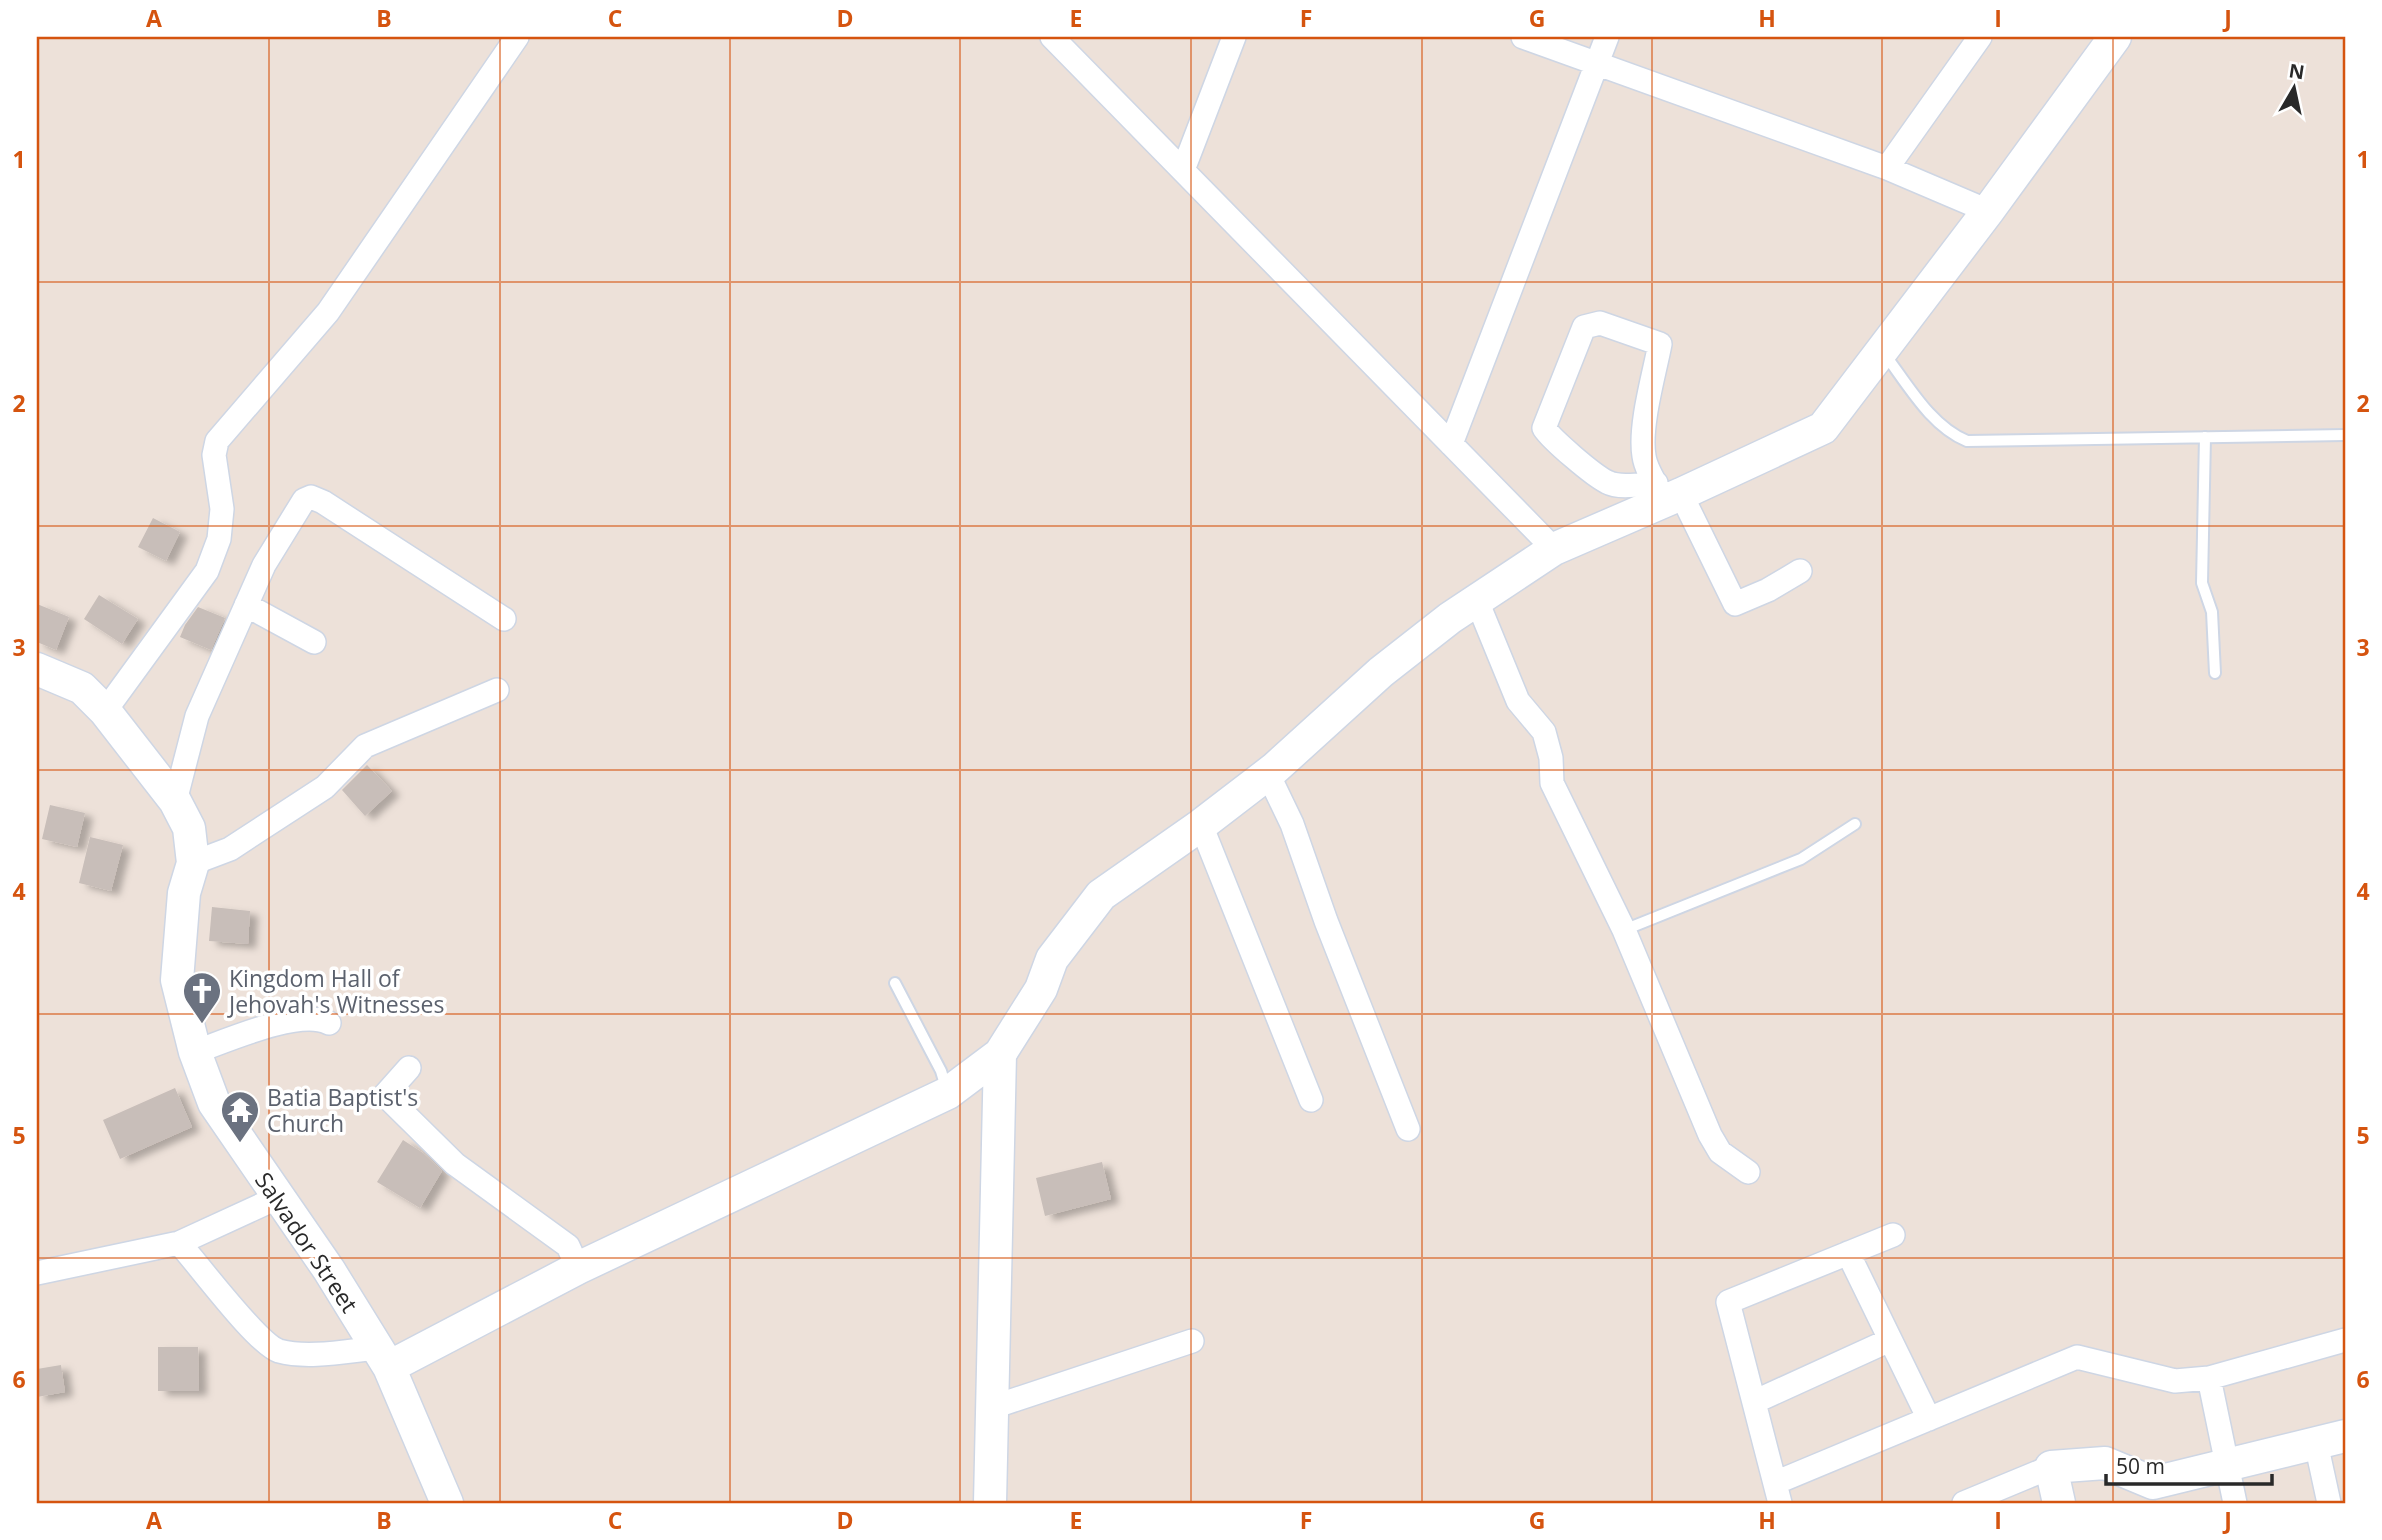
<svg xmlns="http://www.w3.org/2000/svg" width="2382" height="1540" font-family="'Open Sans',sans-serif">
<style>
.building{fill:#c8beb9;filter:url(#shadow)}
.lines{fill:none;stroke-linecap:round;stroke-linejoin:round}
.lane-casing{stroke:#ced6e4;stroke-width:14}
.street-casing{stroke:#ced6e4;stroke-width:26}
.secondary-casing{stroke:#ced6e4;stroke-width:35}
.lane{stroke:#fff;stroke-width:10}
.street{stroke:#fff;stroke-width:23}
.secondary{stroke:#fff;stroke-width:32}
.grid{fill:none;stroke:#d5540f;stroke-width:2;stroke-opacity:0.55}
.labels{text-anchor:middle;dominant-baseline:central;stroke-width:7;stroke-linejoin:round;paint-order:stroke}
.worship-label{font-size:23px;fill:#5b616d;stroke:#fff;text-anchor:start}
.street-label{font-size:23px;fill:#292929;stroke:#fff}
.neatline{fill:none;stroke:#d5540f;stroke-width:2.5}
.grid-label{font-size:23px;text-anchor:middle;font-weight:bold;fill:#d5540f}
</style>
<defs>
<filter id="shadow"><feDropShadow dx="8" dy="4.5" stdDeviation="3.5" flood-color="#0004"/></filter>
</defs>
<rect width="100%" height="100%" fill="#ede1d9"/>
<!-- building -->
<path class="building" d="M153 518 180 532 166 561 138 547Z
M99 595 138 619 122 644 84 619Z
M37 604 69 617 56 650 37 642Z
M198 607 225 618 211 650 180 637 185 625Z
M367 765 392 791 365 816 342 790Z
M50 805 85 813 77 847 42 839Z
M90 837 123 845 111 891 79 883Z
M212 907 250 911 248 944 209 941Z
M175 1088 192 1127 120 1159 103 1120Z
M403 1140 423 1153 442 1171 420 1208 377 1182Z
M1102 1162 1111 1199 1045 1216 1036 1178Z
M158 1347H198L199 1391H158Z
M61 1365 65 1392 37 1397V1369Z"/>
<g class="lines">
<defs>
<path id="lane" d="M1883 352C1907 383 1930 426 1967 441L2345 435
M2205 437 2202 583 2212 612 2215 673
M1624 930 1801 859 1855 824
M895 983 941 1071 947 1091"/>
<path id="street" d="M1052 37 1554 549
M1523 37 1887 168 1988 211
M1887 168 1980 37
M1183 170 1234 37
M1451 444 1607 37
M1656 483C1642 484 1620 489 1607 482 1593 475 1552 440 1544 428L1584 327 1600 323 1660 344C1654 375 1639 426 1644 456 1646 471 1658 487 1665 500
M1681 494 1735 604 1768 590 1800 571
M1477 601 1518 701 1544 732 1551 758 1552 783 1624 930 1710 1135 1720 1152 1748 1172
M246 605 314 642
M105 711 207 571 219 539 222 509 214 455 217 441 328 312 517 37
M1268 774 1292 824 1326 921 1408 1129
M175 801 197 716 264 565 304 500 311 497 323 502 504 619
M1201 825 1311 1100
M193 863 230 849 325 787 365 746 497 690
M195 1052C226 1041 299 1008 329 1023
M409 1068 385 1095 455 1164 568 1246 578 1268
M179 1243 279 1197
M1848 1253 1929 1419
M37 1273 179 1243C199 1265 257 1344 279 1351 308 1359 347 1351 377 1348
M2209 1378 2235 1503
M1754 1402 1890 1340
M993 1407 1192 1341
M2316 1443 2329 1503
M1775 1483 2077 1357 2175 1381 2209 1378 2345 1340
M1780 1503 1728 1302 1893 1235
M1964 1503 2051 1467"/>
<path id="secondary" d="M37 669 82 688 105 711 175 801 189 828 193 863 184 893 177 980 195 1052 214 1103 329 1270 389 1367 447 1503
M389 1367 578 1268 948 1093 1000 1054 1041 989 1052 959 1101 895 1201 825 1274 769 1381 672 1450 618 1554 549 1681 494 1823 428 1988 211 2115 37
M990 1503 1000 1054
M2059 1503 2051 1467 2105 1463 2153 1483 2345 1436"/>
</defs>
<!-- lane casing -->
<use href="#lane" class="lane-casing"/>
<!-- street casing -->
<use href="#street" class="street-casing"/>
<!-- secondary casing -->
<use href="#secondary" class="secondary-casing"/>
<!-- lane -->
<use href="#lane" class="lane"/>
<!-- street -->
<use href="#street" class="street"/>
<!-- secondary -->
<use href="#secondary" class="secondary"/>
</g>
<!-- grid -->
<path class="grid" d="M269 37V1503M500 37V1503M730 37V1503M960 37V1503M1191 37V1503M1422 37V1503M1652 37V1503M1882 37V1503M2113 37V1503M37 282H2345M37 526H2345M37 770H2345M37 1014H2345M37 1258H2345"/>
<!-- icons -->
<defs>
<symbol id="church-pin" viewBox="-11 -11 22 30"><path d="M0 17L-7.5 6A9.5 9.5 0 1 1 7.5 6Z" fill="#6b7280" stroke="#fff"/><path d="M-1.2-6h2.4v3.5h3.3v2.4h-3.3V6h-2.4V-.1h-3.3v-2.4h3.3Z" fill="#fff"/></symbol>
<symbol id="temple-pin" viewBox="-11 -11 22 30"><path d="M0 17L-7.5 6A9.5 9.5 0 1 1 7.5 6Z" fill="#6b7280" stroke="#fff"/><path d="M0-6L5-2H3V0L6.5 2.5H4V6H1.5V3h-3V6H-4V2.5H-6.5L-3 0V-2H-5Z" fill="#fff"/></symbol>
</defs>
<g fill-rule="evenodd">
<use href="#church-pin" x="180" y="969" width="44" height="60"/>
<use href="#temple-pin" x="218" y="1088" width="44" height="60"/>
</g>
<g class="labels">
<!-- worship labels -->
<g class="worship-label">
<text x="229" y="978">Kingdom Hall of<tspan x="229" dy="26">Jehovah's Witnesses</tspan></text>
<text x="267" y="1097">Batia Baptist's<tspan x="267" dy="26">Church</tspan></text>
</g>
<!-- street labels -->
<g class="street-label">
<text transform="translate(307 1242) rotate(56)">Salvador Street</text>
</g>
</g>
<!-- border -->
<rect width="2382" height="1540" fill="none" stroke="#ffffff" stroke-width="77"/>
<!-- north arrow -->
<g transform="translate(2294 88) rotate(9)" stroke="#ffffff" stroke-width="5" paint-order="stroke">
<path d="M0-5L12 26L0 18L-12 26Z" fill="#292929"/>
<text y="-10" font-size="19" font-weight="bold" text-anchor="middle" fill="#292929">N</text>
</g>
<!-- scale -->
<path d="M2106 1474v10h166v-10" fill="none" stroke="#292929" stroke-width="3.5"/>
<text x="2116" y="1474" font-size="21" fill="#292929" stroke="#ffffff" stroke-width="5" paint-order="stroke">50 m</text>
<rect x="38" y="38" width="2306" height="1464" class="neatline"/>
<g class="grid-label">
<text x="154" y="27">A</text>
<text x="384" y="27">B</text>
<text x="615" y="27">C</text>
<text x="845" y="27">D</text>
<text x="1076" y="27">E</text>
<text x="1306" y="27">F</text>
<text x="1537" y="27">G</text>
<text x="1767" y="27">H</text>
<text x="1998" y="27">I</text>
<text x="2228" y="27">J</text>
<text x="19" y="168">1</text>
<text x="2363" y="168">1</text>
<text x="19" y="412">2</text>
<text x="2363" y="412">2</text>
<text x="19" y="656">3</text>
<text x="2363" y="656">3</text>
<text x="19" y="900">4</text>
<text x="2363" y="900">4</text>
<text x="19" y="1144">5</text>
<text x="2363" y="1144">5</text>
<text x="19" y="1388">6</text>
<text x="2363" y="1388">6</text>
<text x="154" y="1529">A</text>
<text x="384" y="1529">B</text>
<text x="615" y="1529">C</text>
<text x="845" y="1529">D</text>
<text x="1076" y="1529">E</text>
<text x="1306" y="1529">F</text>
<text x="1537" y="1529">G</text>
<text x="1767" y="1529">H</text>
<text x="1998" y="1529">I</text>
<text x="2228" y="1529">J</text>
</g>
</svg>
